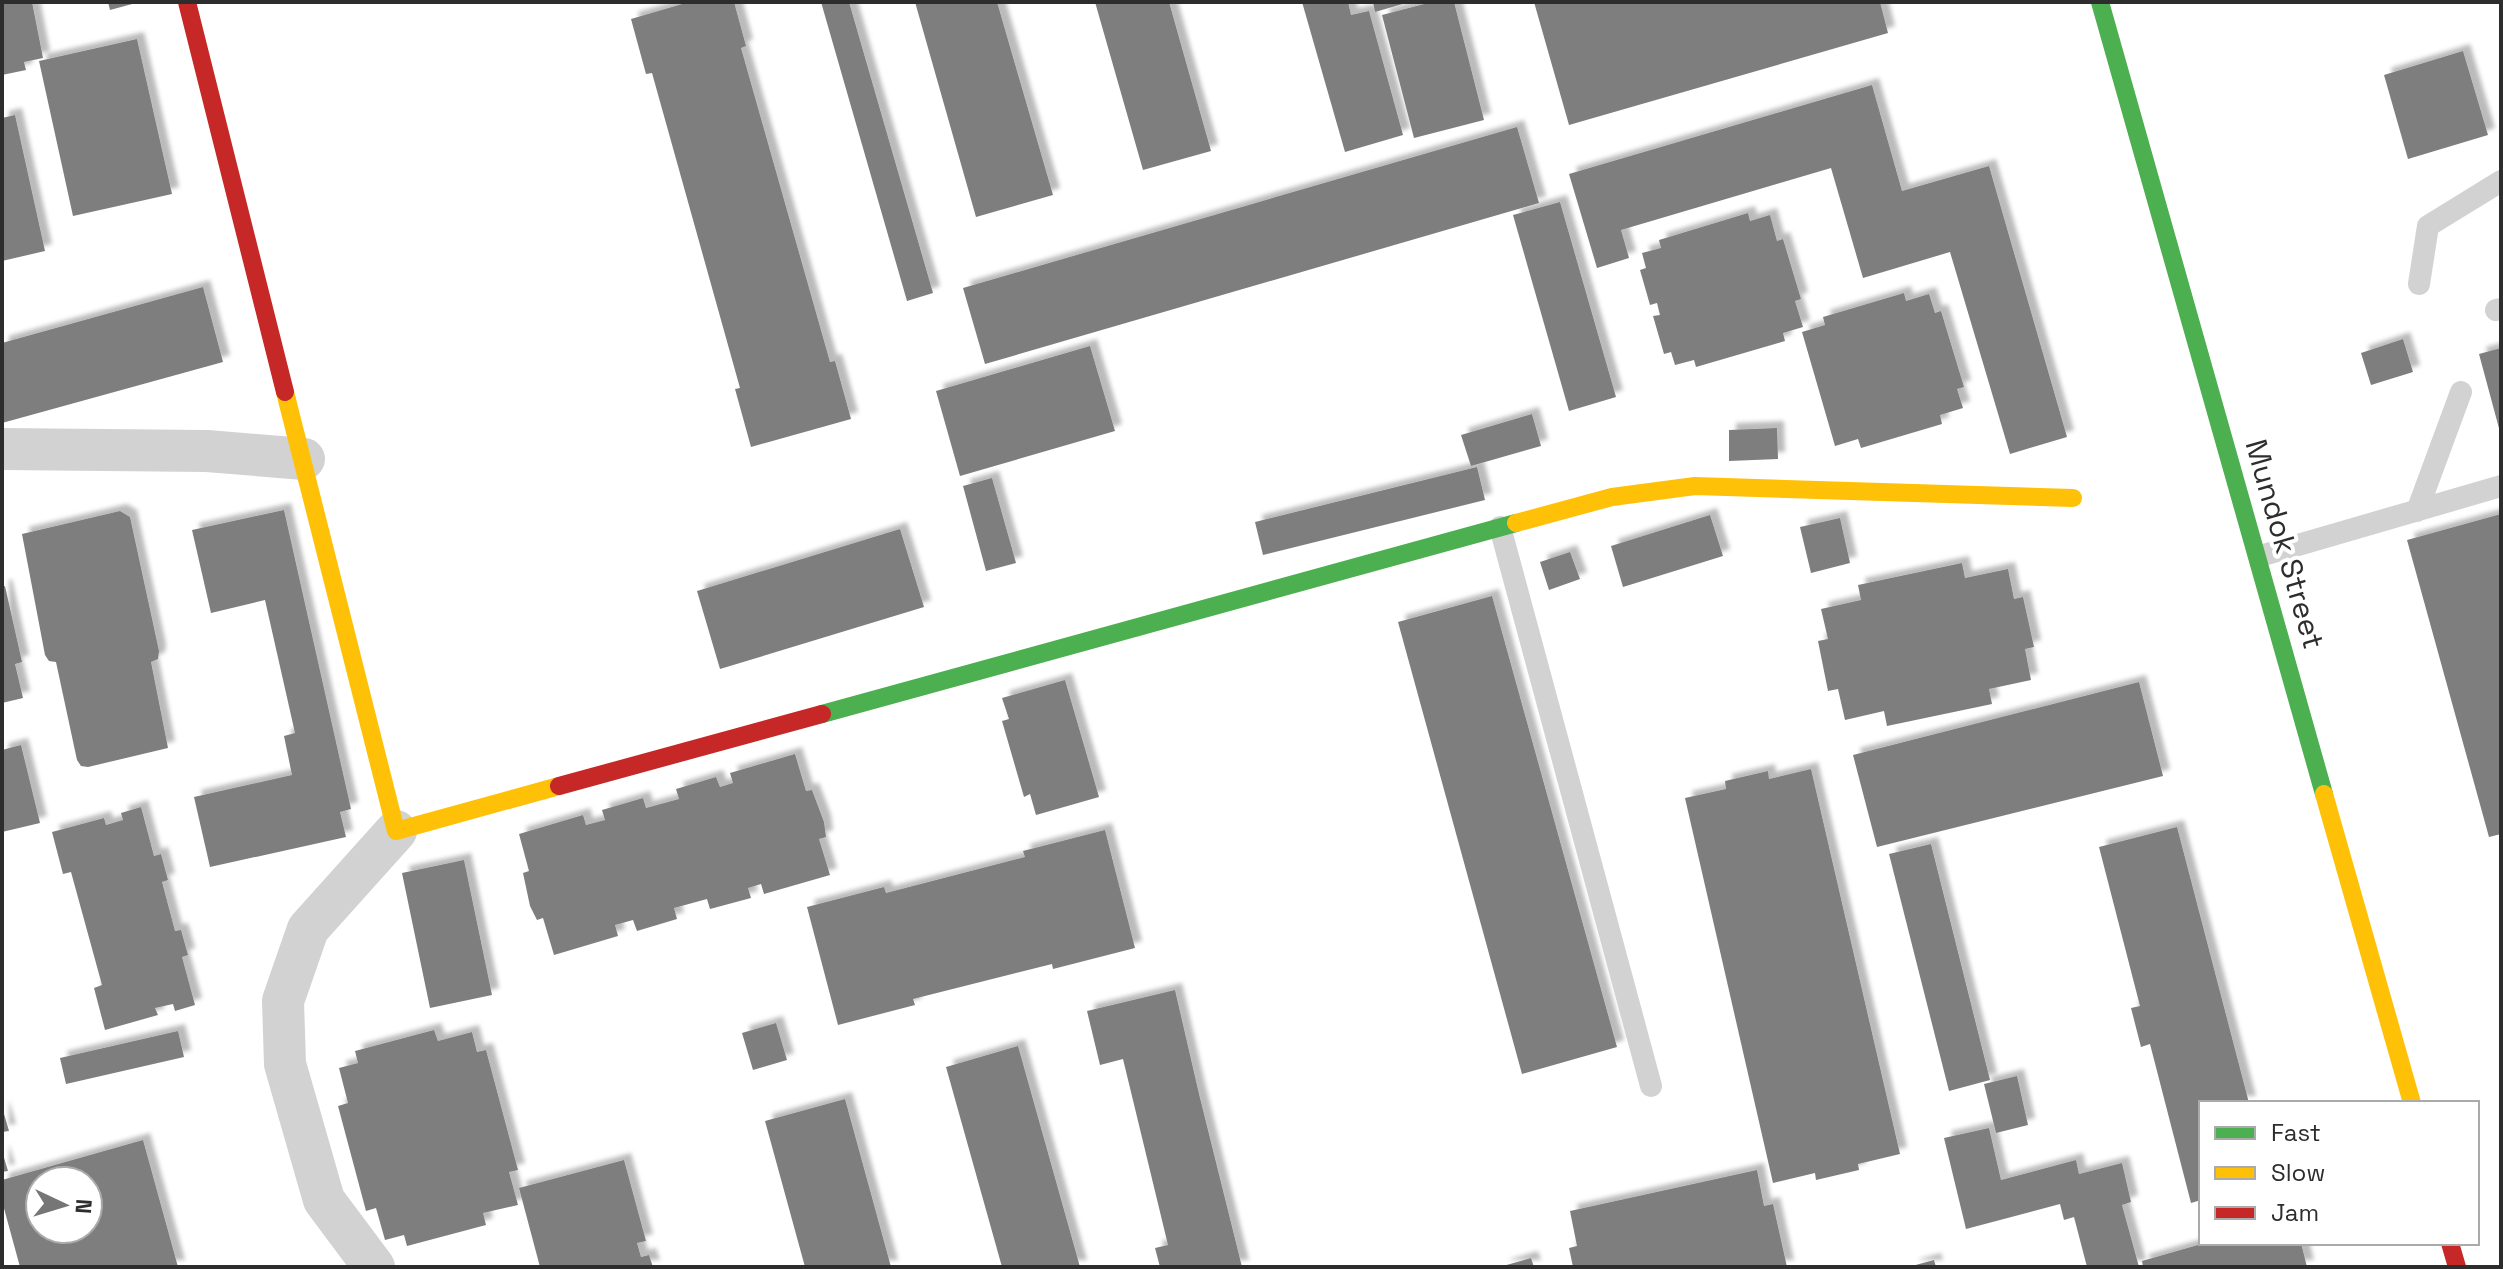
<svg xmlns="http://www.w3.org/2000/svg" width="2503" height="1269" font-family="'Space Grotesk',sans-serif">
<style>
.building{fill:#7e7e7e;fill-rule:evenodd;filter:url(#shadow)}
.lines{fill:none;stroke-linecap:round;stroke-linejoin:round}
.lane{stroke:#d2d2d2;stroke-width:22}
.street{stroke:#d2d2d2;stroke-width:42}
.fast{stroke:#4caf50;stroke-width:18}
.slow{stroke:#ffc107;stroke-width:18}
.jam{stroke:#c62828;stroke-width:18}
.labels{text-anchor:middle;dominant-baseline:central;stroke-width:8;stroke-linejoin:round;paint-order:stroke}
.street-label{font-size:30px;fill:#2d2d2d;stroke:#fff}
</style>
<defs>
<filter id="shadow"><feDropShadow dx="7" dy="-7" stdDeviation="2" flood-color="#0004"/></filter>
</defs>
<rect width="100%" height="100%" fill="#fff"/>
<!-- building -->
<path class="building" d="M2 2H32L43 58 24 62 26 70 2 75Z
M108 2H136V3L110 10Z
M689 2H734L746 46 741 48 830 362 835 361 851 419 751 447 735 389 740 388 652 73 646 74 631 19Z
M821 2H849L933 293 907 301Z
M915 2H997L1053 195 976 217Z
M1095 2H1169L1211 151 1143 170Z
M1302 2H1348L1351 15 1369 11 1403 135 1345 152Z
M1373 2H1405L1406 3 1375 12Z
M1432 2H1454L1484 120 1414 138 1382 15Z
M1534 2H1880L1888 33 1569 125Z
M137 39 172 194 73 216 39 61Z
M2463 51 2488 135 2408 159 2384 75Z
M1872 85 1902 191 1989 166 2067 437 2010 454 1950 252 1863 278 1831 168 1621 230 1629 258 1597 268 1569 174Z
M15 115 45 251 2 261V118Z
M1517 127 1539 203 985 364 963 288Z
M1560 202 1616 397 1569 411 1513 215Z
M1748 213 1750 221 1770 215 1777 241 1783 239 1801 299 1795 301 1803 327 1783 333 1785 341 1696 367 1694 360 1675 365 1671 352 1664 354 1653 316 1660 315 1657 303 1650 305 1640 270 1646 268 1642 253 1661 248 1659 240Z
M203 287 223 362 2 423V343Z
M1904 293 1906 301 1929 294 1935 313 1941 311 1964 387 1957 389 1963 408 1940 415 1942 424 1861 448 1858 439 1835 446 1802 332 1825 325 1823 317Z
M2403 339 2413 372 2371 385 2361 353Z
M1090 346 1115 431 960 476 936 391Z
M2501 348V432H2500L2479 354Z
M1532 414 1541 446 1471 466 1461 435Z
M1777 428 1778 459 1729 461V430Z
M1477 467 1485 500 1263 555 1255 522Z
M992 478 1016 563 986 571 963 486Z
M284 510 351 809 340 812 346 837 210 867 194 797 292 775 284 736 295 733 265 600 211 613 192 530Z
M120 511 130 517 159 651 158 659 151 662 168 748 88 767 81 766 77 760 56 662 49 661 45 655 22 534Z
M2501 514V834L2489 837 2407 540Z
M1710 515 1723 556 1623 587 1611 546Z
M1840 518 1850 563 1811 573 1800 527Z
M900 529 924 607 720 669 697 591Z
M1570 552 1580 579 1549 590 1540 562Z
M1962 563 1965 578 2008 569 2014 599 2023 597 2034 647 2025 649 2031 680 1989 689 1992 704 1887 726 1884 711 1845 720 1838 689 1828 691 1818 641 1828 639 1821 609 1861 600 1858 585Z
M5 586 22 662 15 664 23 698 2 703V587Z
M1492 596 1617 1047 1522 1074 1398 622Z
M1065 680 1099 797 1036 815 1030 794 1024 797 1002 721 1009 719 1002 698Z
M2139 682 2163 776 1877 847 1853 755Z
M21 745 40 823 2 832V750Z
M795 754 806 791 812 790 824 822 826 837 819 839 830 875 764 894 761 884 748 888 751 898 710 909 707 899 674 908 677 919 637 931 633 920 615 925 618 936 554 955 543 918 537 920 530 906 523 873 529 871 519 834 583 815 586 825 605 820 602 810 643 798 646 808 679 799 676 789 716 777 720 787 733 783 730 773Z
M1811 769 1900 1154 1858 1164 1859 1170 1816 1180 1815 1173 1773 1183 1685 798 1726 789 1725 781 1768 771 1769 779Z
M141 807 154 856 161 854 168 880 162 882 175 931 181 930 188 955 182 957 195 1005 175 1011 173 1004 155 1008 158 1015 105 1030 94 988 102 985 71 872 63 874 52 832 104 818 106 825 123 820 121 813Z
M2177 827 2249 1103H2201V1200L2191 1203 2150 1044 2141 1047 2131 1008 2140 1006 2099 847Z
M1105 830 1135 948 1053 969 1052 964 913 999 915 1005 838 1025 807 907 884 887 886 893 1025 857 1023 851Z
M1931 844 1990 1080 1949 1091 1889 854Z
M464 860 492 995 430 1008 402 873Z
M1175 990 1199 1094 1242 1267H1160L1155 1248 1168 1245 1123 1059 1100 1065 1087 1011Z
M776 1023 787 1060 753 1070 742 1033Z
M434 1030 438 1041 472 1032 477 1052 486 1050 518 1170 509 1172 518 1205 483 1213 486 1225 407 1246 404 1235 385 1240 376 1208 366 1211 338 1106 348 1103 339 1068 358 1063 355 1051Z
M178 1031 184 1057 66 1084 60 1058Z
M1018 1046 1080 1267H1002L946 1067Z
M2017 1076 2028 1125 1996 1133 1984 1084Z
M845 1099 891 1267H805L765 1121Z
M2 1107 9 1131 2 1132Z
M1989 1128 2001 1180 2076 1160 2079 1174 2122 1163 2131 1202 2122 1205 2139 1267H2087L2074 1217 2064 1220 2060 1204 1966 1229 1944 1138Z
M143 1140 178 1267H20L2 1201V1180ZM40 1181H88V1229H40Z
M2 1151 8 1171 2 1172Z
M624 1160 646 1241 637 1243 641 1257 649 1255 653 1267H540L519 1188Z
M1757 1170 1764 1206 1773 1204 1787 1267H1573L1569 1248 1577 1246 1570 1211Z
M2205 1243H2301L2307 1267H2143L2142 1261Z
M1531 1258 1534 1267H1503V1266Z
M1934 1260 1936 1267H1912V1266Z"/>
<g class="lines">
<!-- lane -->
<path class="lane" d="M2419 284 2428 226 2501 181
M2496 310 2501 309
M2417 511 2461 392
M1500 527 1651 1086
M2260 556 2501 486"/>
<!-- street -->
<path class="street" d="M2 449 207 451 304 459
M374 1267 324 1200 285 1064 283 1001 308 929 396 831"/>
<!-- fast -->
<path class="fast" d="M2100 2 2324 794
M822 714 1516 523"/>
<!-- slow -->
<path class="slow" d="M285 392 396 831 559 786
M1516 523 1612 497 1695 486 2073 498
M2324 794 2412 1103"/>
<!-- jam -->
<path class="jam" d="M187 2 285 392
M559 786 822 714
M2450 1243 2457 1267"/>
</g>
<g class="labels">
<!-- street labels -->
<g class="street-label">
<text transform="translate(2285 544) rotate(74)">Mundok Street</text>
</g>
</g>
<!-- border -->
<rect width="2503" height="1269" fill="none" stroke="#2d2d2d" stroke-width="8"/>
<!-- legend -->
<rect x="2199" y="1101" width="280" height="144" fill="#ffffff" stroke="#ababab" stroke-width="2"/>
<rect x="2215" y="1127" width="40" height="12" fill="#4caf50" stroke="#ababab" stroke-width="2"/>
<text x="2271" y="1141" font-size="24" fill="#2d2d2d">Fast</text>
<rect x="2215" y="1167" width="40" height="12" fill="#ffc107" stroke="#ababab" stroke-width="2"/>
<text x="2271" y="1181" font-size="24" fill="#2d2d2d">Slow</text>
<rect x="2215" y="1207" width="40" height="12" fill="#c62828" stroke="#ababab" stroke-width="2"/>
<text x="2271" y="1221" font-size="24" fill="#2d2d2d">Jam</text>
<!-- north arrow -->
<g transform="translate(64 1205) rotate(94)"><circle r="38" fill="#ffffff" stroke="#ababab" stroke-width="2"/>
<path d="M0-6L14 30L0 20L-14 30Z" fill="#767676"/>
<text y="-12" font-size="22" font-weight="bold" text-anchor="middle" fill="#2d2d2d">N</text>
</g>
</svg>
